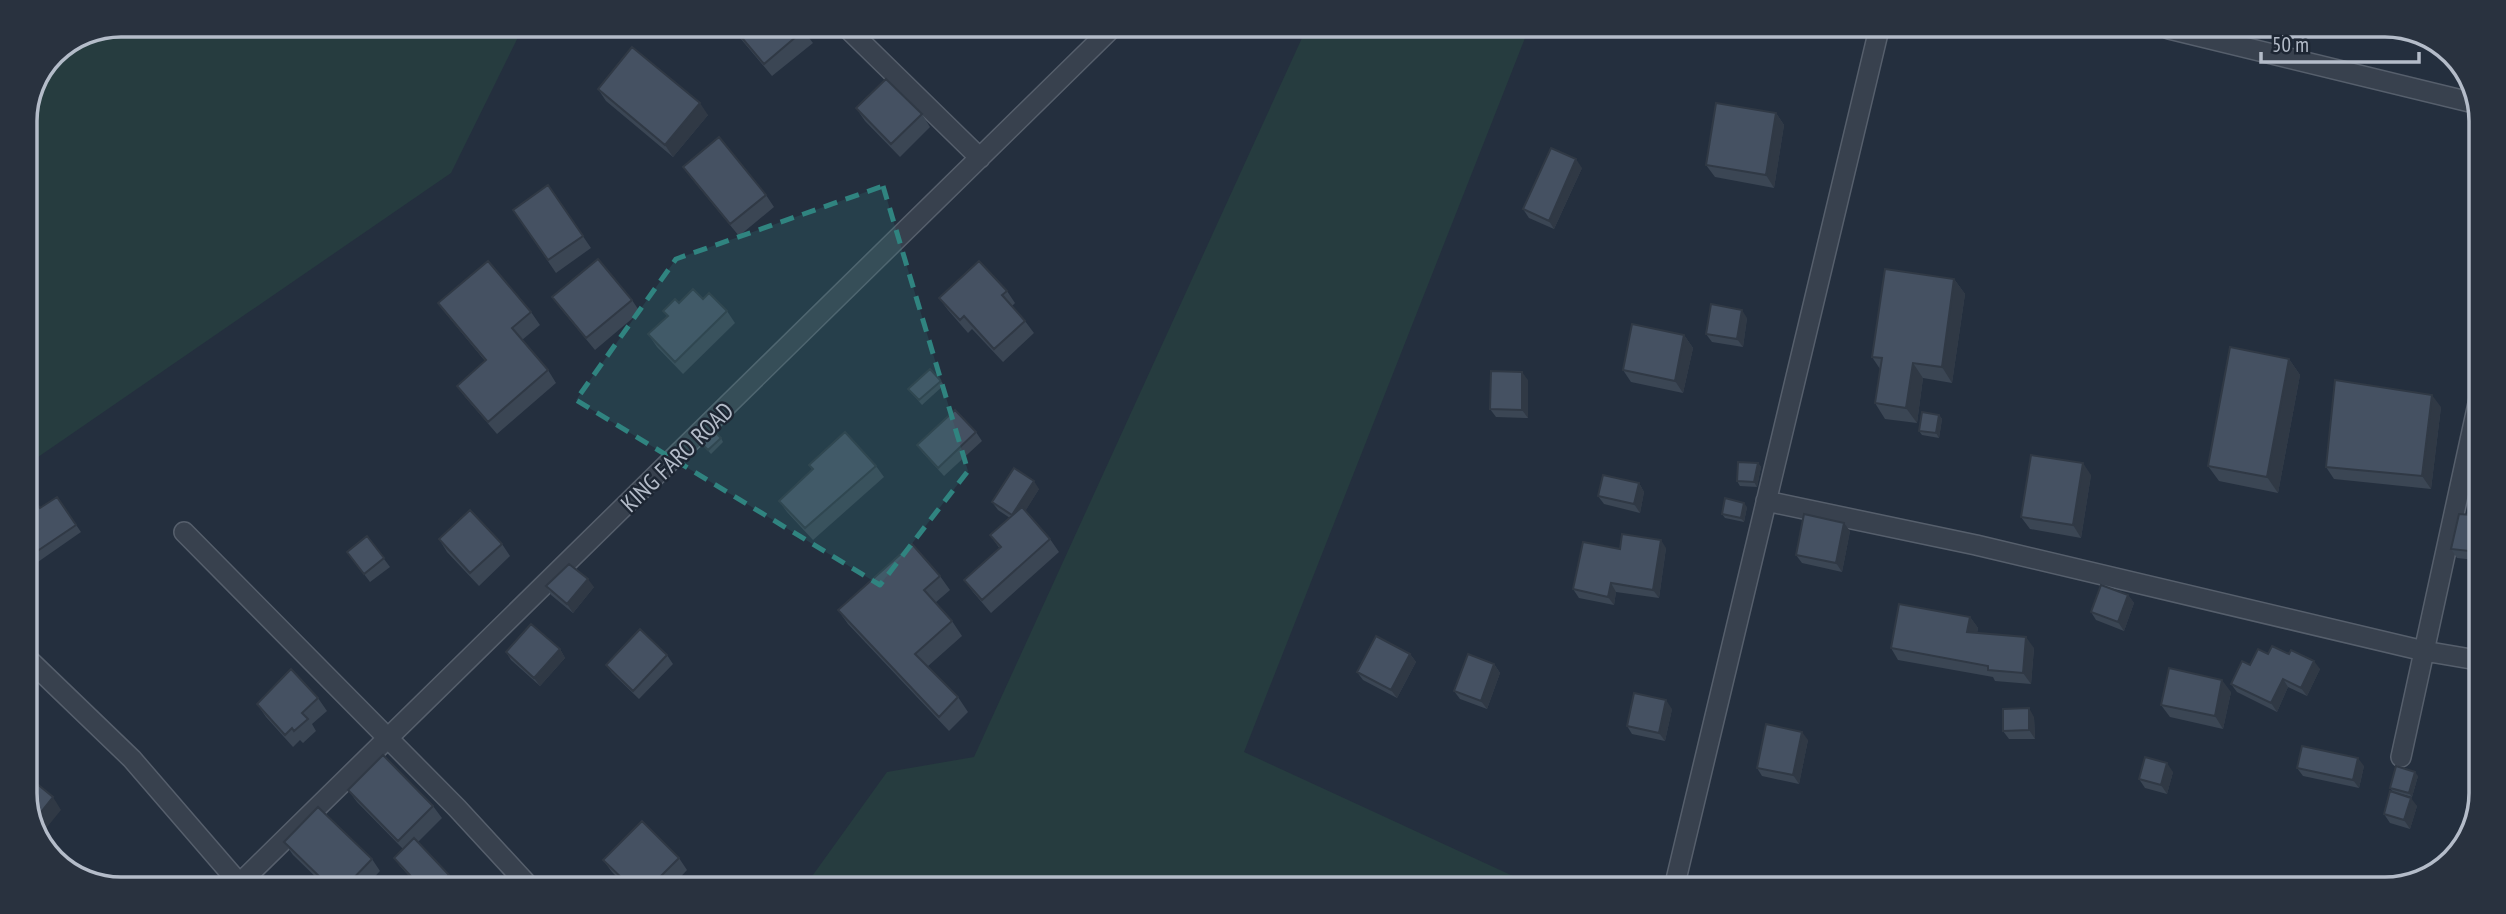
<svg xmlns="http://www.w3.org/2000/svg" width="2506" height="914" font-family="'PT Sans Narrow',sans-serif">
<style>
.green{fill:#263c3f}
.lines{fill:none;stroke-linecap:round;stroke-linejoin:round}
.street-casing{stroke:#565f6c;stroke-width:22}
.street{stroke:#38414e;stroke-width:19}
.wall{fill:#3b4654}
.shaded-wall{fill:#303945}
.building{fill:#455162;stroke:#303945;stroke-width:2}
.marked{fill:#308480;fill-opacity:0.2;stroke:#308480;stroke-width:5;stroke-dasharray:14 9;stroke-linejoin:round}
.labels{text-anchor:middle;dominant-baseline:central;stroke-width:5;stroke-linejoin:round;paint-order:stroke}
.street-label{font-size:24px;fill:#b4bcc9;stroke:#1d2633}
.rim{fill:none;stroke:#b4bcc9;stroke-width:3.5}
</style>
<rect width="100%" height="100%" fill="#242f3e"/>
<!-- green -->
<path class="green" d="M121 25H524L451 173 25 466V115L53 52Z
M1307 27 1529 28 1244 752 1539 888 805 886 887 772 974 757Z"/>
<g class="lines">
<defs>
<path id="street" d="M845 26 980 158
M2169 29 2478 104
M1766 501 1976 545 2424 651 2477 660
M184 532 457 808 528 885
M25 656 132 759 239 883
M2401 757 2479 399
M238 885 1113 27
M1674 888 1879 29"/>
</defs>
<!-- street casing -->
<use href="#street" class="street-casing"/>
<!-- street -->
<use href="#street" class="street"/>
</g>
<!-- wall -->
<path class="wall" d="M730 26H800L813 43 772 76Z
M598 89 708 115 673 157 606 101Z
M856 108 922 114 930 127 900 157 865 121Z
M1776 113 1784 125 1774 188 1715 177 1706 165Z
M683 167 766 195 774 207 739 236 692 179Z
M1582 168 1554 229 1529 218 1523 209Z
M548 185 591 248 556 273 513 210Z
M1954 279 1965 294 1952 383 1923 378 1917 423 1885 419 1875 403 1880 369 1872 357Z
M1007 291 1015 303 1012 306 1025 321 1034 333 1003 362 972 329 968 333 948 310 939 298Z
M552 297 632 300 640 312 595 350 561 309Z
M703 299 727 311 735 323 683 374 657 347 648 334 667 316 663 311 679 303Z
M438 303 531 312 540 325 522 340 548 370 556 383 497 434 466 398 457 386 485 361 447 315Z
M1747 318 1743 347 1712 342 1706 334Z
M1684 335 1693 348 1683 393 1631 382 1623 370Z
M2289 359 2300 375 2278 493 2219 481 2208 466Z
M1528 380V418L1496 417 1490 409Z
M941 381 944 385 922 405 908 389Z
M2441 407 2431 489 2334 479 2326 467Z
M1939 415 1942 419 1939 438 1922 435 1919 431Z
M976 432 982 441 944 476 923 453 917 445Z
M721 438 723 442 711 454 700 442Z
M1758 463 1761 467 1757 487 1740 486 1737 481Z
M809 465 876 466 884 477 813 540 787 512 779 501 812 470Z
M2091 475 2081 538 2030 529 2021 517Z
M1639 483 1644 492 1640 513 1604 504 1598 496Z
M1039 489 1025 511 1050 539 1059 552 991 613 973 592 964 580 1000 549 990 535 1010 518 998 510 992 502Z
M57 497 81 532 35 564 38 568 25 577V535L29 532 40 508Z
M1747 507 1744 522 1725 518 1722 514Z
M2473 515 2478 523 2475 560 2457 558 2451 549Z
M1850 531 1842 572 1802 563 1796 555Z
M367 536 390 567 370 582 347 552Z
M439 539 502 544 510 556 479 586 447 552Z
M1666 548 1659 598 1616 592 1614 605 1579 598 1573 589 1620 549Z
M940 576 950 590 935 603 952 621 962 636 927 667 958 697 968 712 949 731 848 624 838 610Z
M546 586 594 587 573 613 551 595Z
M2128 595 2134 603 2124 631 2096 620 2091 612Z
M1970 617 1978 628 1977 633 2034 648 2031 684 1995 681 1993 677 1898 660 1891 648Z
M560 649 565 658 540 686 511 660 506 652Z
M1410 654 1416 662 1397 698 1363 680 1357 672Z
M2268 654 2320 669 2307 696 2288 687 2277 712 2237 692 2231 684 2250 665Z
M667 655 673 664 639 699 612 673 606 665Z
M1494 664 1500 673 1487 709 1460 699 1454 691Z
M2231 692 2223 729 2170 717 2161 705Z
M318 698 327 711 312 724 316 731 303 743 300 740 293 747 266 717 257 704Z
M1672 709 1665 741 1632 734 1627 726Z
M2034 717 2035 739H2009L2003 731Z
M1808 740 1799 784 1762 776 1757 768Z
M2364 766 2359 788 2303 776 2297 768Z
M2173 772 2167 794 2145 788 2139 779Z
M2418 776 2412 797 2397 793 2417 806 2410 829 2390 823 2384 814 2393 792 2390 788Z
M348 790 433 806 442 818 418 842 449 875 455 883 453 885H417L400 866 394 858 403 849 357 802Z
M284 842 372 859 380 871 367 885H324L293 855Z
M679 858 687 870 672 886 625 885 612 872 603 860Z"/>
<!-- shaded-wall -->
<path class="shaded-wall" d="M700 103 708 115 673 157 665 145Z
M1776 113 1784 125 1774 188 1766 175Z
M1576 159 1582 168 1554 229 1549 221Z
M1954 279 1965 294 1952 383 1942 367Z
M1742 310 1747 318 1743 347 1737 339Z
M1684 335 1693 348 1683 393 1675 381Z
M2289 359 2300 375 2278 493 2267 477Z
M1913 363 1923 378 1917 423 1906 408Z
M1522 372 1528 380V418L1522 410Z
M2432 395 2441 407 2431 489 2422 476Z
M1939 415 1942 419 1939 438 1936 433Z
M1758 463 1761 467 1757 487 1754 482Z
M2083 463 2091 475 2081 538 2073 525Z
M1034 481 1039 489 1018 523 1012 515Z
M1639 483 1644 492 1640 513 1634 504Z
M1744 503 1747 507 1744 522 1741 518Z
M2473 515 2478 523 2475 560 2469 551Z
M1844 523 1850 531 1842 572 1836 563Z
M1661 540 1666 548 1659 598 1653 590Z
M588 579 594 587 573 613 567 604Z
M1611 583 1616 592 1614 605 1608 597Z
M2128 595 2134 603 2124 631 2118 622Z
M1970 617 1978 628 1975 643 1967 632Z
M2026 637 2034 648 2031 684 2023 673Z
M560 649 565 658 540 686 534 678Z
M1410 654 1416 662 1397 698 1391 690Z
M2314 661 2320 669 2307 696 2301 688Z
M1494 664 1500 673 1487 709 1481 701Z
M2283 679 2288 687 2277 712 2271 703Z
M2222 680 2231 692 2223 729 2215 716Z
M1666 700 1672 709 1665 741 1659 733Z
M2029 708 2034 717 2035 739 2029 730Z
M1802 732 1808 740 1799 784 1793 775Z
M2358 758 2364 766 2359 788 2353 780Z
M2167 763 2173 772 2167 794 2161 785Z
M2415 772 2418 776 2412 797 2409 793Z
M53 797 61 810 39 837 33 822Z
M2411 798 2417 806 2410 829 2404 820Z"/>
<!-- building -->
<path class="building" d="M732 26H800L804 30 764 64Z
M632 47 700 103 665 145 598 89Z
M886 79 922 114 891 144 856 108Z
M1716 103 1776 113 1766 175 1706 165Z
M719 137 766 195 730 224 683 167Z
M1551 148 1576 159 1549 221 1523 209Z
M548 185 583 236 548 260 513 210Z
M598 259 632 300 586 338 552 297Z
M488 261 531 312 512 328 548 370 488 422 457 386 486 360 438 303Z
M979 261 1007 291 1002 295 1025 321 994 349 964 316 960 320 939 298Z
M1885 269 1954 279 1942 367 1913 363 1906 408 1875 403 1882 358 1872 357Z
M693 289 703 299 709 293 727 311 675 362 648 334 668 316 663 311 675 299 679 303Z
M1711 304 1742 310 1737 339 1706 334Z
M1632 324 1684 335 1675 381 1623 370Z
M2230 347 2289 359 2267 477 2208 466Z
M930 369 941 381 919 400 908 389Z
M1491 371 1522 372V410L1490 409Z
M2335 380 2432 395 2422 476 2326 467Z
M955 410 976 432 938 468 917 445Z
M1922 412 1939 415 1936 433 1919 431Z
M713 430 721 438 708 450 700 442Z
M845 432 876 466 805 528 779 501 813 469 809 465Z
M2031 455 2083 463 2073 525 2021 517Z
M1738 462 1758 463 1754 482 1737 481Z
M1014 468 1034 481 1012 515 992 502Z
M1603 475 1639 483 1634 504 1598 496Z
M57 497 76 525 30 556 33 560 25 565V535L29 532 25 525V510L35 502 40 508Z
M1725 498 1744 503 1741 518 1722 514Z
M1022 507 1050 539 982 600 964 580 1001 547 990 535Z
M470 510 502 544 470 573 439 539Z
M1804 514 1844 523 1836 563 1796 555Z
M2459 514 2473 515 2469 551 2451 549Z
M1622 534 1661 540 1653 590 1611 583 1608 597 1573 589 1583 542 1620 549Z
M367 536 384 558 364 574 347 552Z
M912 544 940 576 924 590 952 621 915 654 958 697 939 717 838 610Z
M569 564 588 579 567 604 546 586Z
M2101 585 2128 595 2118 622 2091 612Z
M1899 604 1970 617 1967 632 2026 637 2023 673 1988 670V666L1891 648Z
M531 624 560 649 534 678 506 652Z
M640 629 667 655 633 691 606 665Z
M1376 636 1410 654 1391 690 1357 672Z
M2272 646 2289 654 2291 650 2314 661 2301 688 2283 679 2271 703 2231 684 2242 661 2250 665 2258 649 2268 654Z
M1468 654 1494 664 1481 701 1454 691Z
M2169 668 2222 680 2215 716 2161 705Z
M291 669 318 698 302 713 308 719 294 731 292 728 285 735 257 704Z
M1634 693 1666 700 1659 733 1627 726Z
M2029 708V730L2003 731V709Z
M1766 724 1802 732 1793 775 1757 768Z
M2302 746 2358 758 2353 780 2297 768Z
M383 755 433 806 398 841 348 790Z
M2145 757 2167 763 2161 785 2139 779Z
M2396 766 2415 772 2409 793 2390 788Z
M25 774 53 797 33 822 25 800Z
M2390 791 2411 798 2404 820 2384 814Z
M318 807 372 859 347 885H328L284 842Z
M642 821 679 858 651 886 629 885 603 860Z
M414 838 449 875 439 885H419L394 858Z
M118 876 129 884H112Z"/>
<!-- marked area -->
<path class="marked" d="M883 186 968 471 880 585 576 400 676 259Z"/>
<g class="labels">
<!-- street labels -->
<g class="street-label">
<text transform="translate(677 457) rotate(-44)">KING FARO ROAD</text>
</g>
</g>
<!-- crop -->
<path d="M0 0H2506V914H0ZM121 37H2385A84 84 0 0 1 2469 121V793A84 84 0 0 1 2385 877H121A84 84 0 0 1 37 793V121A84 84 0 0 1 121 37Z" fill="#29323f" fill-rule="evenodd"/>
<path class="rim" d="M121 37H2385A84 84 0 0 1 2469 121V793A84 84 0 0 1 2385 877H121A84 84 0 0 1 37 793V121A84 84 0 0 1 121 37Z"/>
<!-- scale -->
<path d="M2261 52v10h158v-10" fill="none" stroke="#b4bcc9" stroke-width="3.5"/>
<text x="2272" y="52" font-size="21" fill="#b4bcc9" stroke="#1d2633" stroke-width="5" paint-order="stroke">50 m</text>
</svg>
